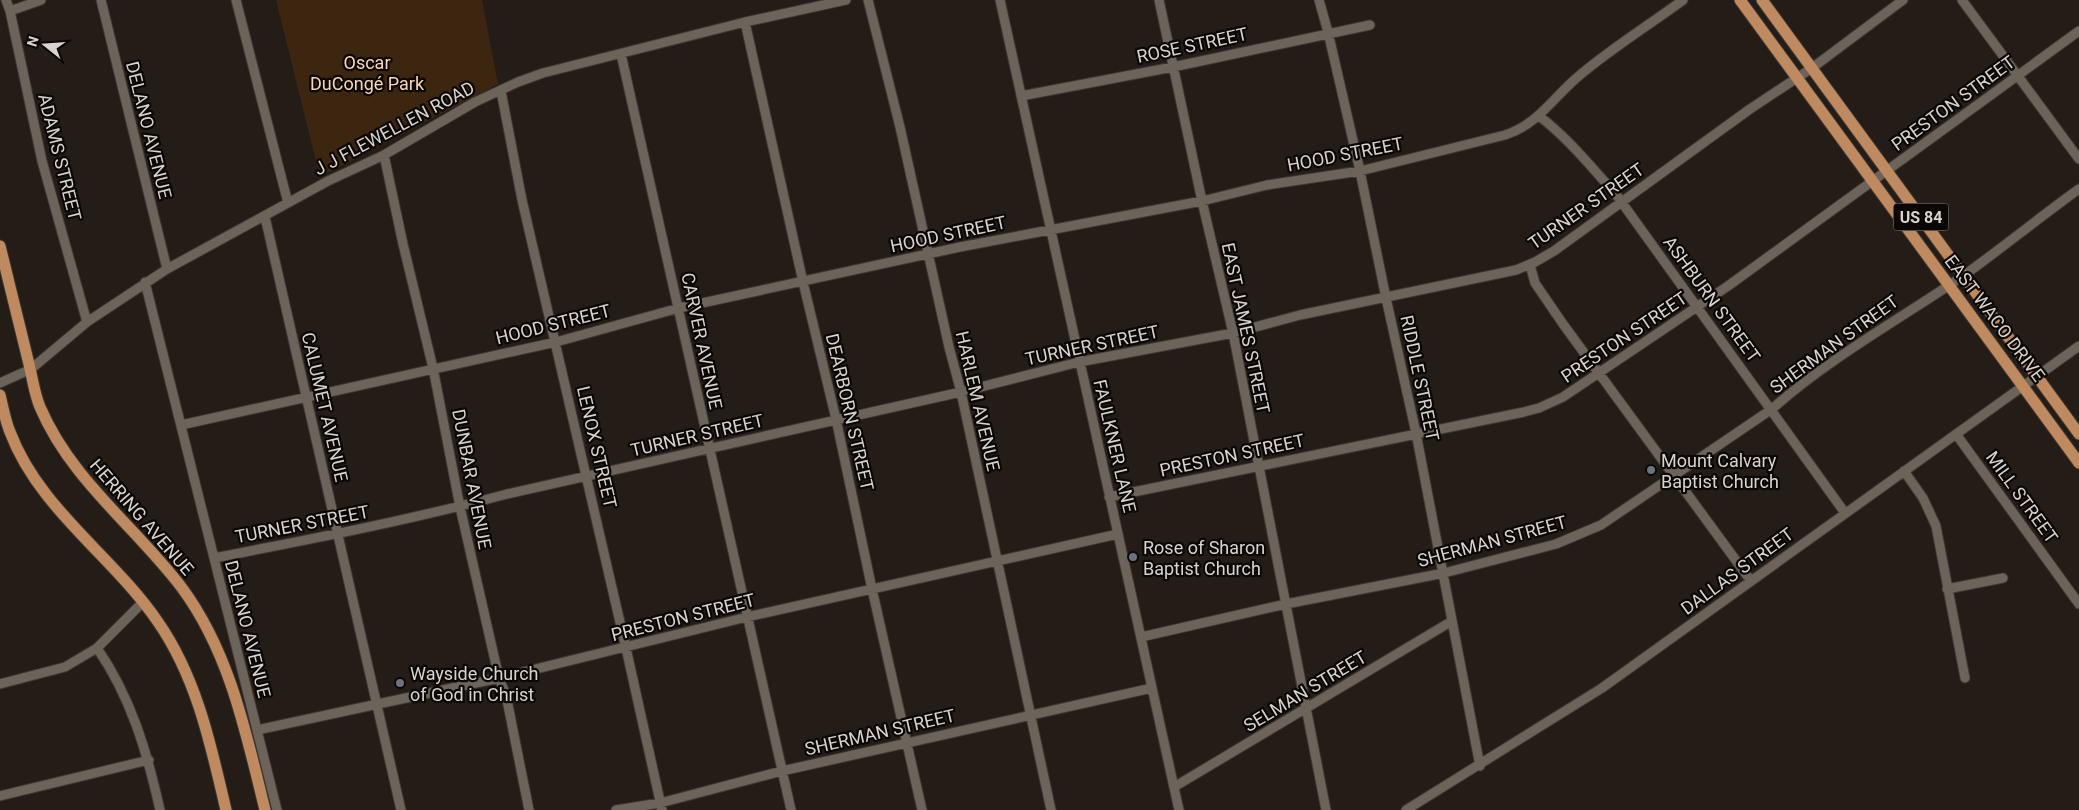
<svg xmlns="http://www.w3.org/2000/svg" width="2079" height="810" font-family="Roboto,sans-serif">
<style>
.green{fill:#3d2610}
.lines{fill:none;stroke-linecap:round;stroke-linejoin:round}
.minor-casing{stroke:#3e3834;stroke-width:11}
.major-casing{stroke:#3e3834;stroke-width:13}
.minor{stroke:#6c635b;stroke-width:9}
.major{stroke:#c08a60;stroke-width:11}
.worship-dot{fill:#6b7280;stroke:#0a0705;stroke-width:2}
.labels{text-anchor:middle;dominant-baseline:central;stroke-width:4.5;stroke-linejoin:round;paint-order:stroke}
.shield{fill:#0a0705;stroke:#9a9692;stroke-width:1}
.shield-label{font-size:16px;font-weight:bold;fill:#d8d3ce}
.street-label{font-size:18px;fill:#d8d3ce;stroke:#0a0705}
.park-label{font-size:18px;fill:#fdd6b4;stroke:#0a0705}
.poi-label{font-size:18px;fill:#d8d3ce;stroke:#0a0705;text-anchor:start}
</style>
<rect width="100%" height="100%" fill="#241c16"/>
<!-- green -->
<path class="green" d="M276 0H482L498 84 320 177Z"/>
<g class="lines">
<defs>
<path id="minor" d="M6 0 10 11 42 161 87 322
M101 0 167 269
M236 0 288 203
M868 0 900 127 949 347 961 392 1051 810
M1000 0 1179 810
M1159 0 1202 201 1233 333 1326 810
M1319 0 1328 32 1360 171 1386 298 1416 433 1480 766
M1962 0 2079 159
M10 11 41 0
M745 22 803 282 836 419 872 589 922 810
M621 54 791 810
M501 91 522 200 626 648 662 810
M1021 96 1173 67 1370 25
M1539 116C1568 138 1591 167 1615 193L1845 513
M384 155 403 244 433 368 460 507 499 678 506 695 529 810
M265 217 401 810
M1530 265 1535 283 1563 324 1751 581
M145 282 277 810
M0 383 31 369 87 322 167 269 328 181 384 155 475 102 518 82 543 73 745 22 846 0
M181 425 556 342 679 308 960 247 1202 201 1267 185 1360 171 1505 135C1539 124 1554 96 1580 75 1612 48 1649 25 1683 0
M1956 434 2079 604
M1904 471 1923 498 1936 526 1965 678
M1109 497 1524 412 1539 408 1563 397 1728 286 2079 31
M214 558C312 539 410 520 507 494L961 392 1079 362 1233 333 1300 315 1516 270 1535 262 1554 251 1750 109 1812 68 1903 0
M1947 589 2003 578
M1141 637 1286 604 1444 573 1556 544 1601 525 1772 409C1829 358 1900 319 1963 276 2002 248 2040 217 2079 189
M97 648C131 697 147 752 160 810
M0 684 65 667 97 648 143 602
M257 730 499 678 747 617 1118 534
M1174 787 1452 621
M0 796 149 760
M616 810 660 803 782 771 1152 688
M1406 810 1602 688 2079 346"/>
<path id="major" d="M1740 0 2079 463
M1762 0 2079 434
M0 246C9 284 19 322 28 360 32 375 34 393 40 407 71 480 136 527 182 588 230 653 246 733 265 810
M0 395C3 407 5 420 10 432 39 509 113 556 158 622 197 678 211 746 226 810"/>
</defs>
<!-- minor casing -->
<use href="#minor" class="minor-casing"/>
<!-- major casing -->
<use href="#major" class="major-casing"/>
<!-- minor -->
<use href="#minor" class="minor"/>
<!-- major -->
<use href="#major" class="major"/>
</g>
<!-- markers -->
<g class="worship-dot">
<circle cx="1651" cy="470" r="5"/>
<circle cx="1133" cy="557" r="5"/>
<circle cx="400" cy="683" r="5"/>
</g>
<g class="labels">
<!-- shield labels -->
<rect class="shield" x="1893.5" y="203.5" width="55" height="27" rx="4"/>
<g class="shield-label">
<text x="1921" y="217">US 84</text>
</g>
<!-- street labels -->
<g class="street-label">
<text transform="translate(1192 45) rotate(-12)">ROSE STREET</text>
<text transform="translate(1953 103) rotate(-36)">PRESTON STREET</text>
<text transform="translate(394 128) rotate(-28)">J J FLEWELLEN ROAD</text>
<text transform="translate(149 130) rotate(76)">DELANO AVENUE</text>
<text transform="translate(1345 154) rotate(-11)">HOOD STREET</text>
<text transform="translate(60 157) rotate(76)">ADAMS STREET</text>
<text transform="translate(1586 206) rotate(-35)">TURNER STREET</text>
<text transform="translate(948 234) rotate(-12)">HOOD STREET</text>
<text transform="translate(1712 299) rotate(54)">ASHBURN STREET</text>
<text transform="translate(1995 318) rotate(53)">EAST WACO DRIVE</text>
<text transform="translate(553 324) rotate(-14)">HOOD STREET</text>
<text transform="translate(1246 328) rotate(78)">EAST JAMES STREET</text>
<text transform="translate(1624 337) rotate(-34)">PRESTON STREET</text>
<text transform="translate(702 341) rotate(78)">CARVER AVENUE</text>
<text transform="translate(1834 344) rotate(-36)">SHERMAN STREET</text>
<text transform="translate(1092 345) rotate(-12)">TURNER STREET</text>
<text transform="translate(1420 378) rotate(78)">RIDDLE STREET</text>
<text transform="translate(978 401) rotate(77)">HARLEM AVENUE</text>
<text transform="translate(325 407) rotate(77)">CALUMET AVENUE</text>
<text transform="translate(850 412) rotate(77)">DEARBORN STREET</text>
<text transform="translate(697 435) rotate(-13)">TURNER STREET</text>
<text transform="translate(1115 446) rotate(77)">FAULKNER LANE</text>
<text transform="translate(597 447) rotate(77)">LENOX STREET</text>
<text transform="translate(1232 455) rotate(-12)">PRESTON STREET</text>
<text transform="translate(472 479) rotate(79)">DUNBAR AVENUE</text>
<text transform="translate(2022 497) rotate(54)">MILL STREET</text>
<text transform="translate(142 517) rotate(49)">HERRING AVENUE</text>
<text transform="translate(302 524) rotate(-11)">TURNER STREET</text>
<text transform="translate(1492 541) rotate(-15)">SHERMAN STREET</text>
<text transform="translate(1737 571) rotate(-36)">DALLAS STREET</text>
<text transform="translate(683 617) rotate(-14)">PRESTON STREET</text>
<text transform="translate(248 629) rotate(76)">DELANO AVENUE</text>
<text transform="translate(1305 691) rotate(-31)">SELMAN STREET</text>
<text transform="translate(880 732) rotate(-13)">SHERMAN STREET</text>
</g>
<!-- park labels -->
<g class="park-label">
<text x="367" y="62">Oscar<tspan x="367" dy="21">DuCongé Park</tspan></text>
</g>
<!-- poi labels -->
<g class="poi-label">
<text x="1661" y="460">Mount Calvary<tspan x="1661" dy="21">Baptist Church</tspan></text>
<text x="1143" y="547">Rose of Sharon<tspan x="1143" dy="21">Baptist Church</tspan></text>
<text x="410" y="673">Wayside Church<tspan x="410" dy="21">of God in Christ</tspan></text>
</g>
</g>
<!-- north arrow -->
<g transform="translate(45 45) rotate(287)" stroke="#0a0705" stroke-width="4" paint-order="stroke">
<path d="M0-4L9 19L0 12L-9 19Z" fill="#d8d3ce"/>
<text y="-8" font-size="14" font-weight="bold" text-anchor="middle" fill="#d8d3ce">N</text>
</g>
</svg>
